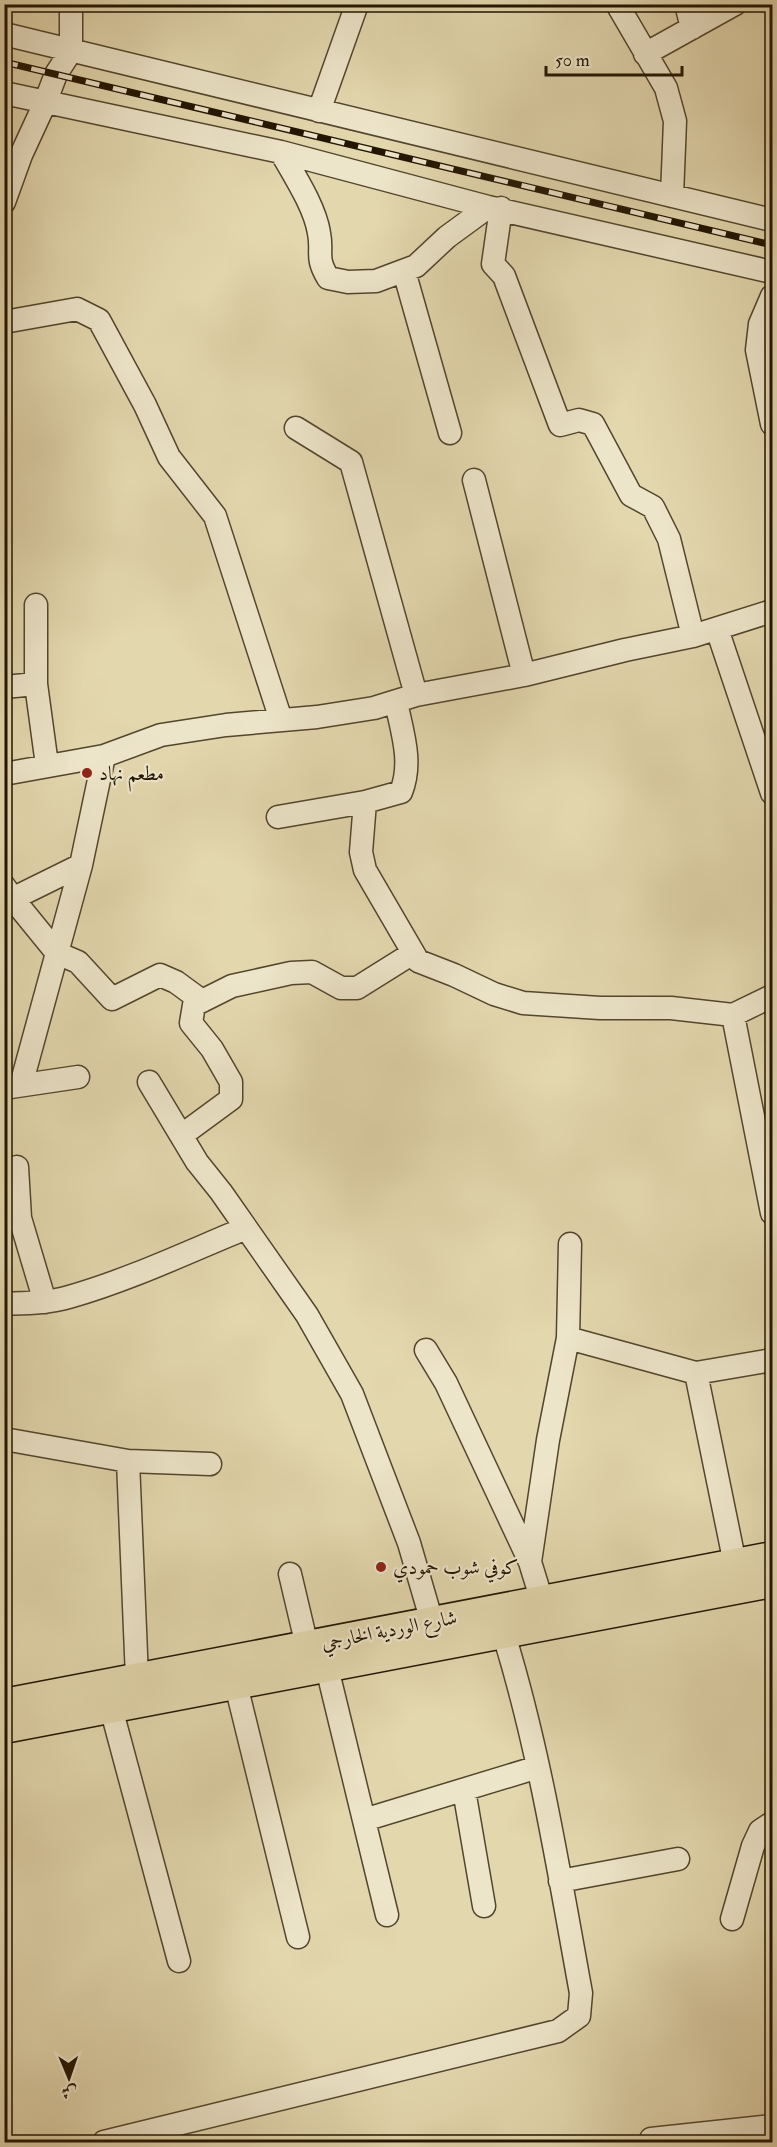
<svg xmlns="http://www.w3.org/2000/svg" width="777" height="2147" font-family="'IM FELL Double Pica',Amiri,serif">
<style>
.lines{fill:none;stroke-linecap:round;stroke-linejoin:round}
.minor-casing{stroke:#52462d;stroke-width:25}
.major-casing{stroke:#221502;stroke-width:31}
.minor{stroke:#ede5ca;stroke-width:22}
.major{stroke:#e3d7ae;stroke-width:28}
.rail-casing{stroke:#221502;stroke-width:7}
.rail{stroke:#ede5ca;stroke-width:4.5;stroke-dasharray:14;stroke-linecap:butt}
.poi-dot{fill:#8f2418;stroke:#ede5ca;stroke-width:2}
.labels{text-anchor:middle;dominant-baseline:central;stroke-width:4.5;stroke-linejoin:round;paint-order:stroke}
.poi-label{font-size:20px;fill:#221502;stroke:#ede5ca;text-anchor:start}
.street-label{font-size:20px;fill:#221502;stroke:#ede5ca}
</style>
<rect width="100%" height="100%" fill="#e3d7ae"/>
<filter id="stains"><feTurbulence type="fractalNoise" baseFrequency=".00333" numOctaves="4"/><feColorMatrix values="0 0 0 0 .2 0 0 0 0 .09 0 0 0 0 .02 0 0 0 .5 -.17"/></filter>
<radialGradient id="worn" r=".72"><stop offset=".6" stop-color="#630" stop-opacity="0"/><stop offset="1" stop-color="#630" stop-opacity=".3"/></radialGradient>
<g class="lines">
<defs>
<path id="minor" d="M617 4 666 88 675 121 672 196
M686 4 692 28
M4 34 772 220
M645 54 735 4
M4 93 281 152 488 207 772 272
M319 111 357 4
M281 152C294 175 315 207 319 233 323 254 315 256 328 278L348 282 376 281 416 266 447 237 488 207
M4 202 21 155 45 103 56 74 71 51V4
M501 208 493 264 504 276 560 425 579 420 593 424 631 495 653 507 669 539 693 636
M404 271 450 433
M772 296 760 324 757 350 772 424
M4 322 77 309 99 320 145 405 169 457 215 516 281 720
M296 428 351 462 416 695
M474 480 524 675
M36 605V684L47 765
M717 629 772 793
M4 687 36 684
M4 774 104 756 161 735 226 725 317 717 374 708 416 695 524 675 625 650 693 636 772 611
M365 802 361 852 365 870 418 961 454 975 494 994 523 1003 600 1008H671L733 1015 772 996
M278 817 365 802 401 792C413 762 402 732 396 702
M4 886 13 899 57 953 78 962 112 999 160 975 176 982 202 1001
M4 903 81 865
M733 1015 772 1213
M149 1082 197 1162 221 1192 307 1315 352 1394 409 1543 432 1622
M21 1085 81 865 104 756
M4 1088 78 1077
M182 1135 231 1099V1082L212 1049 191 1023 194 1005 232 986 291 973 312 972 341 988H357L413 953
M17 1167 20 1218 45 1302
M4 1304C26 1303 48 1303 69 1297 129 1280 188 1252 246 1228
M568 1338 696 1373 772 1360
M426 1350 446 1383 530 1562 542 1601
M696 1373 735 1564
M4 1439 128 1461 210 1464
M128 1461 137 1678
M530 1562 548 1440 568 1338 570 1244
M290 1574 307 1646
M327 1668 387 1915
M236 1685 298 1937
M111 1708 179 1961
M464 1790 484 1906
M364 1820 538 1767
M560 1881 678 1859
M732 1919 753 1846 760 1831 772 1823
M651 2139 772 2126
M104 2142 558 2031 579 2016 581 1993C559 1873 540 1752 504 1635"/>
<path id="major" d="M4 1703 772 1556
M4 1729 772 1583"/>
</defs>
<!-- minor casing -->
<use href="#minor" class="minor-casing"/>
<!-- major casing -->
<use href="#major" class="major-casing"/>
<!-- minor -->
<use href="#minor" class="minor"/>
<!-- major -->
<use href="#major" class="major"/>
<defs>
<path id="rail" d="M4 62 772 245"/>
</defs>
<!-- rail casing -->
<use href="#rail" class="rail-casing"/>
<!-- rail -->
<use href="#rail" class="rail"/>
</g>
<!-- markers -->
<g class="poi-dot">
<circle cx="87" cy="773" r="6"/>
<circle cx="381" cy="1567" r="6"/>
</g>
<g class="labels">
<!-- poi labels -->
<g class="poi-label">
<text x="99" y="773">مطعم نهاد</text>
<text x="393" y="1567">كوفي شوب حمودي</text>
</g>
<!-- street labels -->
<g class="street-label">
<text transform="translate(389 1630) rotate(-11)">شارع الوردية الخارجي</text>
</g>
</g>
<!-- margin -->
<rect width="777" height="2147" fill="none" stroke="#e3d7ae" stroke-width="24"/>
<rect x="6" y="6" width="765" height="2135" fill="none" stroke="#221502" stroke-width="3"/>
<rect x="12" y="12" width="753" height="2123" fill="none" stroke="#221502" stroke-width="1.5"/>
<!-- north arrow -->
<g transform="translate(69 2078) rotate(178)" stroke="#ede5ca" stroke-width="4.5" paint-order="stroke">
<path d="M0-4.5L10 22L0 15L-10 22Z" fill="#221502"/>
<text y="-9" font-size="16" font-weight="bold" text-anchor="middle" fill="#221502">ش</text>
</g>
<!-- scale -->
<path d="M546 66v9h136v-9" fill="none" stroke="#221502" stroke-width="3"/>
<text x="555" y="66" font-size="18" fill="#221502" stroke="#ede5ca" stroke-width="4.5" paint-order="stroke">50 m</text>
<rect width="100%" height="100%" filter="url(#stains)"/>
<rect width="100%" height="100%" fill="url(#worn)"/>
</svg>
